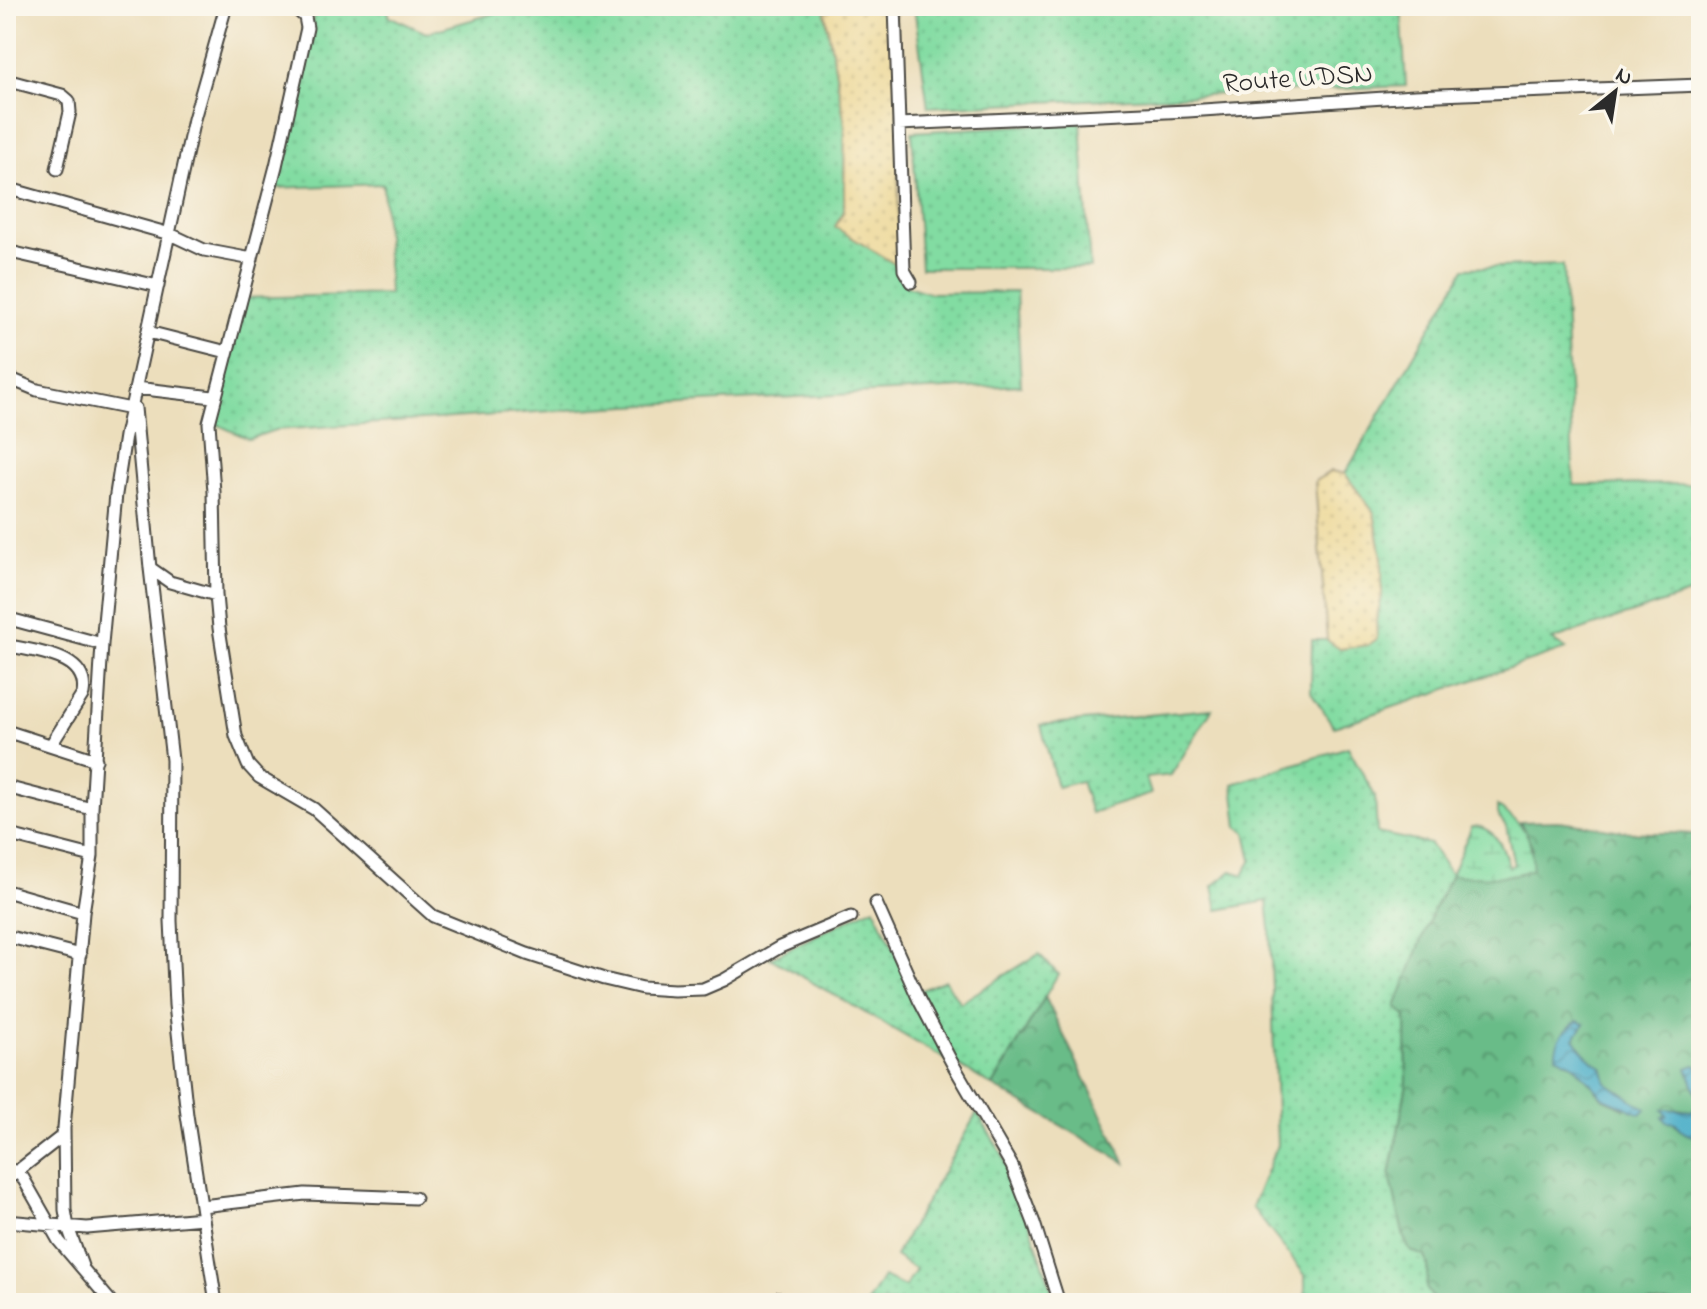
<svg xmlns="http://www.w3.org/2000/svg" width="1707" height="1309" font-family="'Indie Flower',sans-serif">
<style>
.grass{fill:url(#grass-dots);stroke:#568466;stroke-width:2}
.forest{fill:url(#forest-crowns);stroke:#4a745a;stroke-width:2;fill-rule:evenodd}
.wetland{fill:url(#wetland-marsh);stroke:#568466;stroke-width:2}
.sand{fill:url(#sand-dots);stroke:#8c8264;stroke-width:2}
.water{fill:url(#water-waves);stroke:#3a6c7a;stroke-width:2}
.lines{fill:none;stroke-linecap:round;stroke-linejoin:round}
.minor-casing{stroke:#484641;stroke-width:15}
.minor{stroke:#fff;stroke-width:11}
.labels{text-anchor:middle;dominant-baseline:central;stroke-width:8;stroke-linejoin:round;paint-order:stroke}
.street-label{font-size:28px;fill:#2b2b2b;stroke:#fbf7ec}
</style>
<defs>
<pattern id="grass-dots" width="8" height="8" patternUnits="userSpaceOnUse" patternTransform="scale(2)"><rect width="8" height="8" fill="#82dca2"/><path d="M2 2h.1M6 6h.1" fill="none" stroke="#70bd8c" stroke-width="1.8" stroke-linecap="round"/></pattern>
<pattern id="forest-crowns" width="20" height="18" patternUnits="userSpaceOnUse" patternTransform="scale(2)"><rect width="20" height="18" fill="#69bc88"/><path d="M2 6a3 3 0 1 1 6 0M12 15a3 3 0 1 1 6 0" fill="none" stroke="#57996f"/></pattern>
<pattern id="wetland-marsh" width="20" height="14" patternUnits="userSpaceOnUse" patternTransform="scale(2)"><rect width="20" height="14" fill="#82dca2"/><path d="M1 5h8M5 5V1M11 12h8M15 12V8" fill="none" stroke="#70bd8c"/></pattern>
<pattern id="sand-dots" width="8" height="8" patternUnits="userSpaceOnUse" patternTransform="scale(2)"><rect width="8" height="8" fill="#eeda9e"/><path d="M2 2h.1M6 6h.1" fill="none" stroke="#cb8" stroke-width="1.8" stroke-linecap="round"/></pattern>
<pattern id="water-waves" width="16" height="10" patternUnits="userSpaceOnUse" patternTransform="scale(2)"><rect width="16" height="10" fill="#49adc8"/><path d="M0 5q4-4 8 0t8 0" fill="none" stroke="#3d8da3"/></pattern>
</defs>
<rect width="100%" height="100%" fill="#fbf7ec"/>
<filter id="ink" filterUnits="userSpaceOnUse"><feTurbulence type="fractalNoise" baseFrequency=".0125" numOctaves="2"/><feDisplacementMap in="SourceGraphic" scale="16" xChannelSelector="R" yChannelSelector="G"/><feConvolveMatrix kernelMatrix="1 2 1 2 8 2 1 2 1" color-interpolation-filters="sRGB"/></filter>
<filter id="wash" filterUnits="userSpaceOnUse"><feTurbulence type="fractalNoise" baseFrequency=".006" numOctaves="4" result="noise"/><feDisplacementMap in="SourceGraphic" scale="32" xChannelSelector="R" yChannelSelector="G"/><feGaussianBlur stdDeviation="1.8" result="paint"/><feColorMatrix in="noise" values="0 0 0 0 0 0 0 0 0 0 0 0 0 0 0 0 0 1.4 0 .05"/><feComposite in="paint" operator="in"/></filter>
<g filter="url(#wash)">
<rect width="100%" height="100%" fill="#ecdebc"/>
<!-- grass -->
<path class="grass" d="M316 6H388L389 16 426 33 499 12 531 6H824L845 123 844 211 835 227 898 266 907 286 929 293 1016 292 1021 385 611 407 275 430 249 439 214 423 242 298 389 294 383 184 274 188Z
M914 6H1401L1406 86 928 107Z
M1081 122 1090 268H921L912 132Z
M1563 265 1574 485 1692 484 1688 403 1701 402V590L1552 640 1566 649 1334 727 1311 692 1312 640H1327L1341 649 1377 639 1376 620 1382 596V558L1374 513 1345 474 1465 268Z
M1212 709 1171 775 1146 778 1151 794 1091 813 1081 781 1057 787 1041 725Z
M1348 747 1375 796 1377 833 1430 844 1451 875 1433 911 1406 1016 1407 1083 1390 1176 1425 1255C1431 1274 1422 1287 1436 1303H1305V1275L1252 1207 1277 1145 1270 928 1267 901 1218 910 1213 886 1232 871 1243 875 1252 860 1246 832 1238 827 1233 784Z
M874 907 947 1060 770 958Z
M1039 954 1058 974 993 1086 956 1064 919 991 945 980 960 1003Z
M977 1113 1001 1152 1019 1192 1056 1303H867L883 1277 905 1287 916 1270 895 1256Z"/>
<!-- forest -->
<path class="forest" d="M1557 821C1582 823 1608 830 1632 832 1655 834 1678 832 1701 835V1069L1695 1065 1687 1068 1701 1106 1691 1111 1678 1109 1672 1121 1680 1130 1699 1138 1701 1136V1303H1436L1426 1288 1428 1265 1425 1256 1410 1251 1404 1238 1390 1176 1407 1083 1406 1016 1396 1007 1433 911 1451 875 1520 874 1533 848 1520 822ZM1584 1024 1574 1039 1592 1062 1602 1067 1606 1082 1616 1089 1624 1108 1604 1099 1573 1064 1556 1056Z
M1045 997 1126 1163 993 1086Z"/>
<!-- wetland -->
<path class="wetland" d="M1497 806C1523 824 1534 835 1532 869 1507 880 1478 876 1451 875L1472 826C1495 826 1504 848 1509 867L1514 865 1506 826 1497 814Z"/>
<!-- sand -->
<path class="sand" d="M824 6H895L899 124 898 266 835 227 844 211 845 123Z
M1331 471 1345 474 1374 513 1382 558V596L1376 620 1377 639 1368 645 1340 649 1327 640 1315 481Z"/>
<!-- water -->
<path class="water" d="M1578 1021 1585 1024 1574 1038C1582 1051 1590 1060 1602 1067L1606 1082 1646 1109 1641 1114 1604 1098 1573 1064 1556 1056C1555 1041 1565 1028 1578 1021Z
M1695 1065 1701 1069V1136L1699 1138C1688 1135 1681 1133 1676 1123L1667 1122 1663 1117 1667 1116 1663 1109 1691 1111 1701 1106 1687 1068Z"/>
</g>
<g filter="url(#ink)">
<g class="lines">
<defs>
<path id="minor" d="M895 6 904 270 911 282
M6 14 8 6
M6 80 62 95 69 101 70 112 57 169
M899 124 1188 111 1414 96 1701 85
M6 188 170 234 204 250 252 259
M6 251 158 286
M148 332 227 352
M6 377 37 390 131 409
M136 388 213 397
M135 408 150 568 172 760 171 921 175 1005 187 1115 216 1303
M150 568 170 582 216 595 219 628 236 736 248 765 259 777 314 809 433 916 527 954 604 979 642 988 674 990 703 989 724 980 780 947 851 917
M216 595 214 492 209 423 276 166 307 28 305 17 293 6
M6 618 102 644
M6 645C34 652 90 654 83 694L51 745
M6 731 96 760
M6 787 92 809
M6 834 92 856
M6 891 83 913
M876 903 919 1000 951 1061 1012 1166 1034 1223 1059 1303
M6 936 80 955
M6 1170 16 1171 23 1178 59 1241 112 1303
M6 1180 61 1137 62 1133
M202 1206 305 1194 415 1198
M6 1221 87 1228 203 1218
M82 1266 68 1227 65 1210 64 1128 83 913 92 856V809L102 644 116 494 125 436 194 119 226 6
M778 1298 786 1303"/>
</defs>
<!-- minor casing -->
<use href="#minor" class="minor-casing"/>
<!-- minor -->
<use href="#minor" class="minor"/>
</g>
</g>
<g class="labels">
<!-- street labels -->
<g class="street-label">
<text transform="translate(1298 80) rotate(-4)">Route UDSN</text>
</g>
</g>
<!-- margin -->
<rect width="1707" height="1309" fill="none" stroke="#fbf7ec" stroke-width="32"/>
<!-- north arrow -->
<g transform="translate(1615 92) rotate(30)" stroke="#fbf7ec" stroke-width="6" paint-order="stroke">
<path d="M0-6L14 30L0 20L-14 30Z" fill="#2b2b2b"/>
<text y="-12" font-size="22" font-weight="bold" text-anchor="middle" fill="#2b2b2b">N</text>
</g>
</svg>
